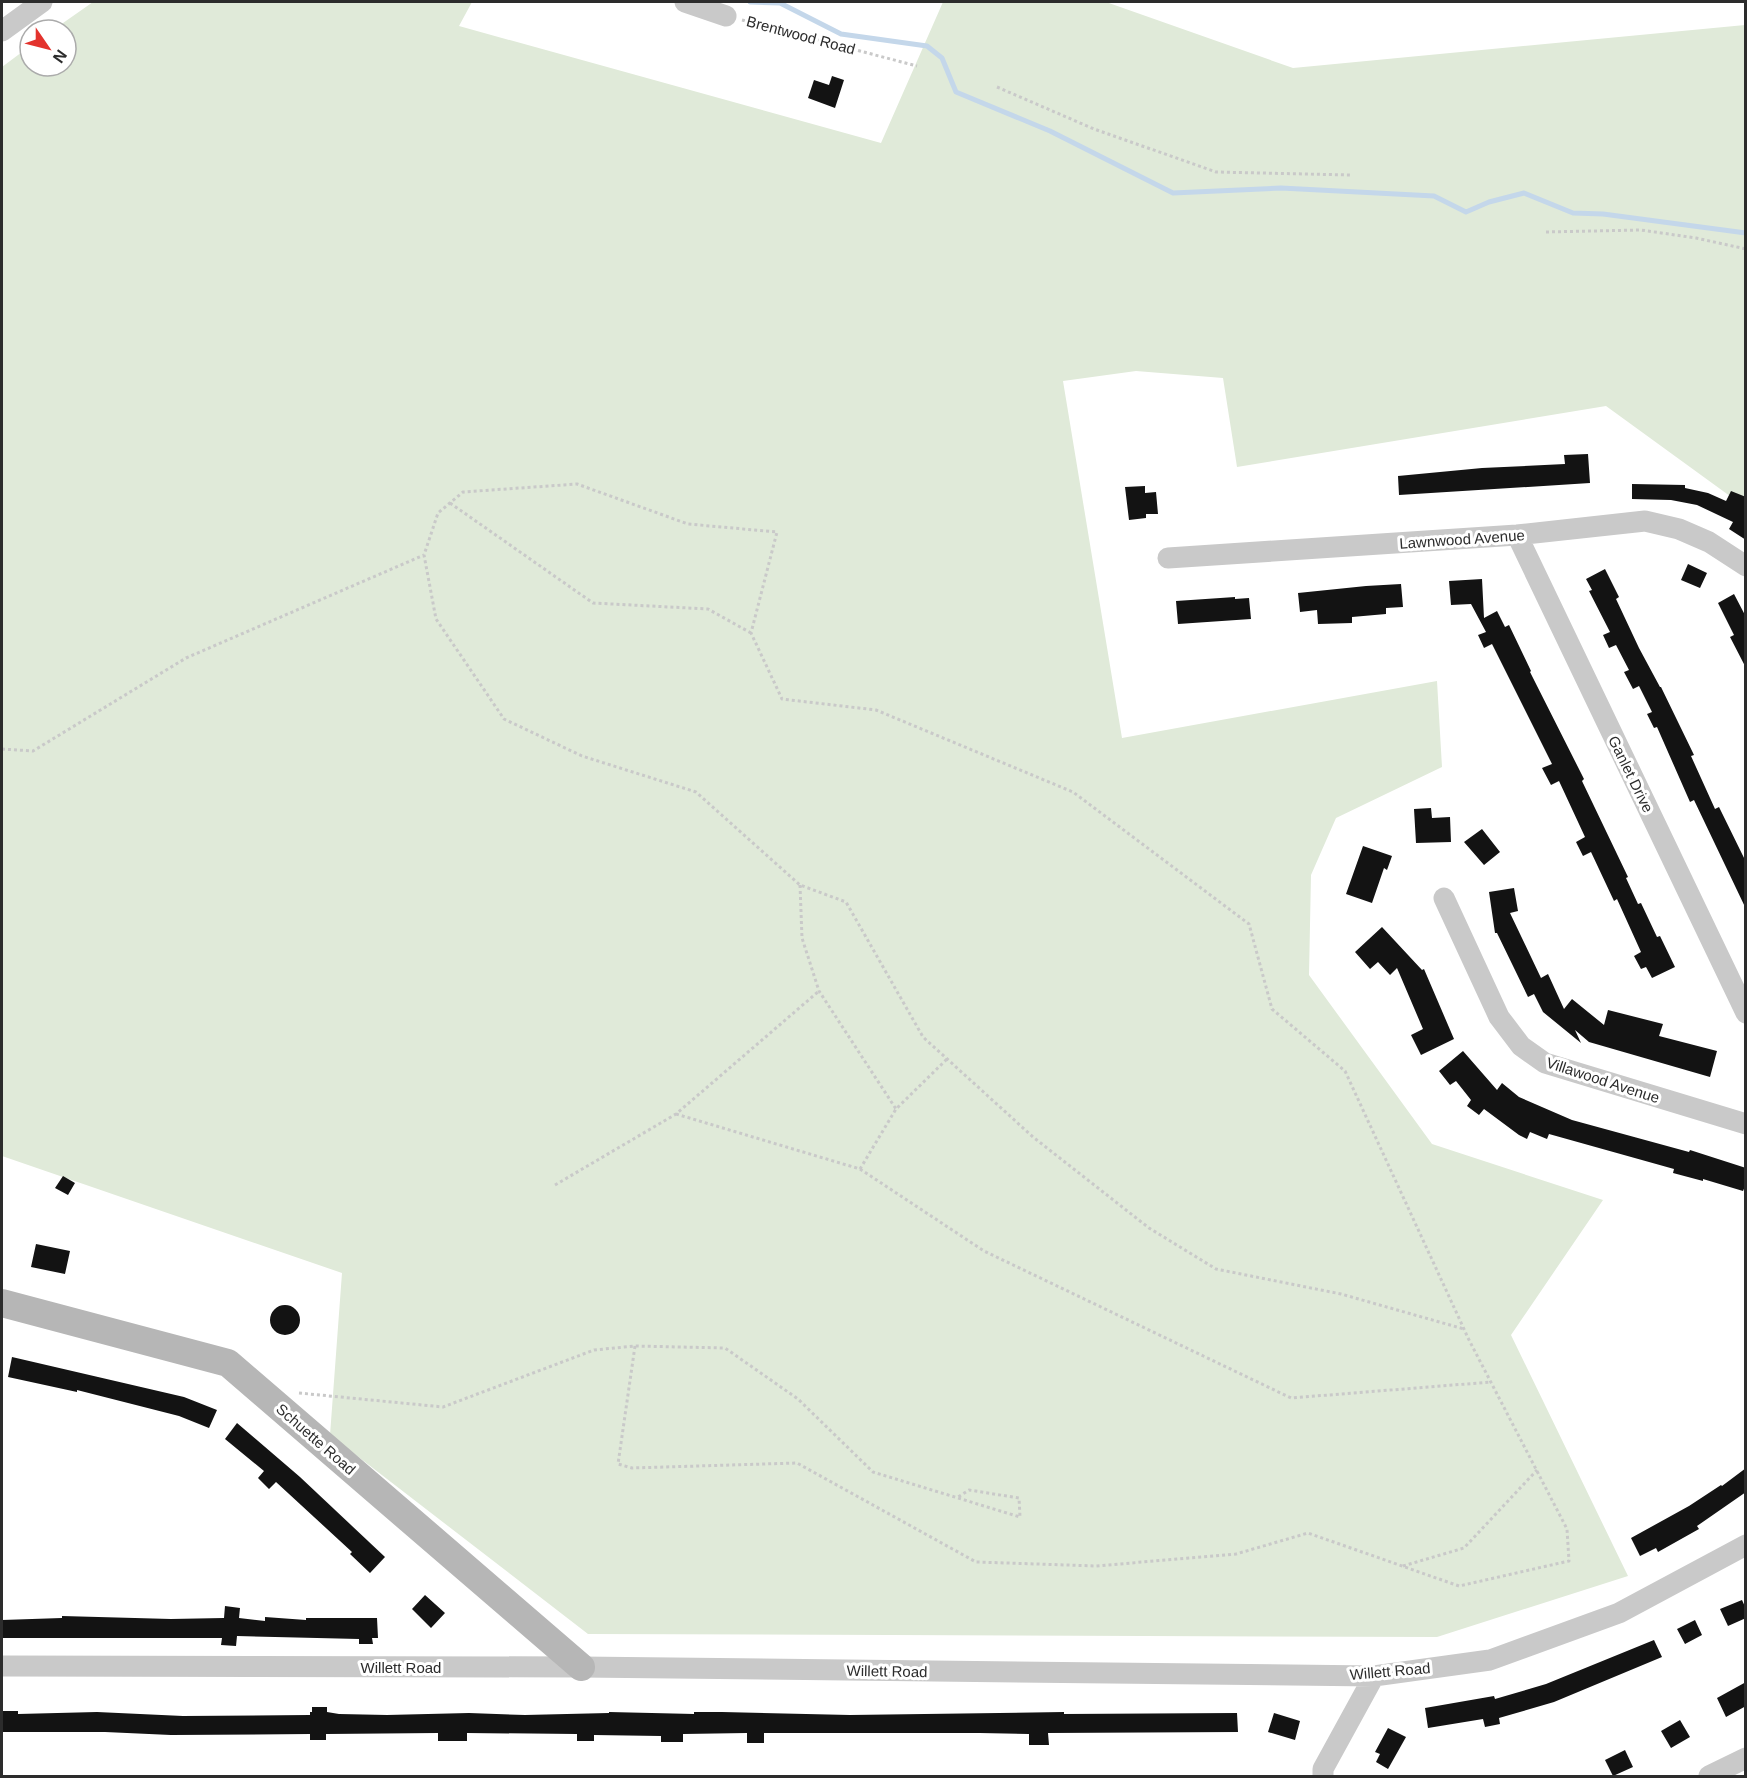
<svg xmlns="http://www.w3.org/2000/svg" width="1747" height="1778" font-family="Helvetica,sans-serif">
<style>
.green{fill:#e0ead9}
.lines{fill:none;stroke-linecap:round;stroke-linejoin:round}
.stream{stroke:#c4d7ea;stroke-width:5}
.building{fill:#131313}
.path{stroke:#c9c9c9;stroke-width:3;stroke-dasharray:3 3;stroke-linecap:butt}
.street{stroke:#c9c9c9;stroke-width:21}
.secondary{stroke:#b6b6b6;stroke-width:28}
.labels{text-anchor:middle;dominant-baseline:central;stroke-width:6;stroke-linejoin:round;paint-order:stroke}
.street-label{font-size:15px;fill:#2c2c2c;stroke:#fff}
</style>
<rect width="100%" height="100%" fill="#fff"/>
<!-- green -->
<path class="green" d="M93 2H472L459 26 881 143 943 2H1106L1293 68 1745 25V507L1606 406 1237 467 1223 378 1136 371 1063 381 1122 738 1437 681 1442 767 1336 818 1311 875 1309 975 1432 1144 1603 1200 1511 1335 1628 1576 1437 1637 588 1634 330 1435 342 1273 2 1156V67L30 46V66H66V30H53Z"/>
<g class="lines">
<!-- stream -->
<path class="stream" d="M750 2 780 3 841 34 927 46 942 58 956 92 1050 131 1173 193 1281 188 1434 196 1466 212 1489 202 1524 193 1573 213 1603 214 1746 233"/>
</g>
<!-- building -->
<path class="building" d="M832 76 844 80 835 108 808 98 814 80 829 85Z
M1588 454 1590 483 1399 495 1398 476 1482 468 1565 464 1564 455Z
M1632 484 1685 485V488L1708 493 1726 501 1731 491 1746 497V540L1729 529 1733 522 1697 505 1671 500 1632 499Z
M1145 486V493L1156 492 1158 514H1146V518L1129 520 1125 487Z
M1688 564 1707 573 1700 588 1681 580Z
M1605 569 1619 597 1616 599 1639 648 1660 687H1661L1694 755 1691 756 1715 809 1719 807 1746 862V909L1694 800 1690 802 1657 727 1654 728 1647 714 1652 712 1639 686 1633 689 1624 672 1629 670 1616 645 1609 648 1603 635 1610 632 1589 591 1592 590 1586 579Z
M1482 579 1484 618 1497 611 1505 627 1509 625 1531 671 1530 672 1584 779 1582 781 1628 877 1626 878 1638 904 1641 903 1657 937 1660 936 1675 967 1652 978 1646 967 1641 969 1634 956 1641 952 1617 899 1614 901 1591 852 1583 856 1576 842 1585 837 1559 781 1551 785 1542 768 1552 764 1492 644 1484 648 1478 635 1486 632 1471 604 1451 605 1449 581Z
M1401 584 1403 607 1386 608V614L1352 617V623L1318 624 1317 610 1300 612 1298 593 1366 586Z
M1734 594 1746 617V668L1730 637 1734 635 1718 603Z
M1235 597V599L1249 598 1251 619 1178 624 1176 601Z
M1431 808 1432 818 1450 817 1451 842 1416 843 1414 809Z
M1482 829 1500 852 1484 865 1464 842Z
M1363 846 1392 856 1387 870 1384 868 1372 903 1346 894Z
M1514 888 1518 911 1510 913 1541 978 1548 974 1564 1009 1572 999 1604 1025 1608 1010 1663 1024 1659 1036 1717 1051 1710 1077 1589 1042 1575 1030 1581 1043 1543 1012 1534 994 1528 997 1497 933H1495L1489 892Z
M1382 927 1422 970 1424 969 1454 1039 1421 1055 1411 1035 1423 1029 1397 968 1390 975 1378 962 1370 969 1355 952Z
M1463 1051 1497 1090 1502 1083 1519 1097 1572 1120 1689 1152 1690 1150 1746 1168V1184L1743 1191 1703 1179V1181L1673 1173 1674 1169 1549 1134 1547 1139 1530 1132 1527 1139 1519 1135 1484 1109 1479 1115 1467 1106 1471 1100 1456 1081 1450 1085 1439 1071Z
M63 1176 75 1183 68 1195 55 1188Z
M36 1244 70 1251 65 1274 31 1267Z
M270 1320a15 15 0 1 1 30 0a15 15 0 1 1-30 0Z
M12 1357 184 1397 217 1410 209 1428 179 1416 77 1390V1392L8 1377Z
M237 1423 300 1477 385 1557 370 1573 350 1554 352 1552 276 1482 269 1489 258 1478 264 1471 225 1439Z
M1746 1468V1492L1697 1526 1699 1529 1658 1552 1656 1548 1640 1556 1631 1538 1689 1506 1721 1485 1722 1486Z
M425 1595 445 1613 431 1628 412 1609Z
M1742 1600 1746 1609V1618L1728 1626 1720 1609Z
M225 1606 240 1608 239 1618 265 1621V1617L306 1620V1618H377L378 1638H372L373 1644H359V1639L237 1636 236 1646 221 1645 222 1638H2V1620L62 1618V1616L171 1619 224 1618Z
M1695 1620 1702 1635 1685 1644 1677 1629Z
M1654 1640 1662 1657 1554 1702 1499 1718 1500 1724 1485 1727 1483 1719 1428 1728 1425 1708 1494 1696 1495 1699 1546 1684Z
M1746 1682V1706L1726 1717 1717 1698Z
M312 1707H327V1712L339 1714 387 1715 469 1713 525 1715 609 1713V1712L694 1714V1712H722L850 1715 1064 1712V1714L1237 1713 1238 1732 1048 1733 1049 1745H1029V1734L980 1733H764V1743H747V1733L683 1734V1742H661V1736L594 1735V1741H577V1734L467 1733V1741H438V1733L326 1734V1740H310V1734L171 1735 105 1732H2V1711H18V1714L97 1712 183 1716 310 1715V1712H312Z
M1274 1713 1300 1721 1295 1740 1268 1732Z
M1680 1720 1690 1737 1671 1748 1661 1731Z
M1388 1728 1406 1737 1388 1769 1376 1762 1380 1754 1375 1752Z
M1625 1750 1633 1767 1613 1776 1605 1760Z"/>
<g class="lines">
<!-- path -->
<path class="path" d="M742 20 917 66
M997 87 1094 129 1216 172 1350 175
M1546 232 1641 230 1696 238 1746 249
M450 503 593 603 708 609 751 633
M2 749 33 751 186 658 424 555
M800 885 802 938 819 991 896 1109
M676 1114 860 1169 984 1251 1291 1398 1491 1382
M860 1169 896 1109 947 1059
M555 1185 676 1114 819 991
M635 1346 618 1464 632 1468 797 1463 976 1562 1096 1566 1236 1554 1308 1533 1459 1586 1569 1561 1567 1529 1468 1338 1464 1329 1345 1071 1272 1009 1249 924 1073 792 876 710 782 699 751 633 777 532 688 524 577 484 463 492 438 513 424 555 436 619 504 719 582 756 696 792 800 885 846 902 923 1037 1033 1137 1149 1228 1216 1269 1341 1294 1464 1329
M299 1393 443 1407 594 1350 635 1346 725 1348 798 1399 873 1472 1020 1517 1019 1498 969 1490 958 1497
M1403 1566 1464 1548 1537 1470"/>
<!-- street -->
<path class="street" d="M685 2 726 16
M2 31 42 2
M1517 535 1746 1013
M1168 558 1517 535 1645 521 1679 529 1709 542 1746 566
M1444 898 1499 1017 1521 1046 1545 1063 1746 1124
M2 1666 581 1667 1374 1676 1490 1660 1619 1613 1746 1545
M1323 1776V1769L1374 1676
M1709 1776 1746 1758"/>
<!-- secondary -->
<path class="secondary" d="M2 1303 228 1363 581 1667"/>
</g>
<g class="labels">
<!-- street labels -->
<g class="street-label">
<text transform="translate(801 35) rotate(15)">Brentwood Road</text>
<text transform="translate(1462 539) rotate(-4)">Lawnwood Avenue</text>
<text transform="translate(1631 774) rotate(64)">Ganlet Drive</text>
<text transform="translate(1603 1080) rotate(18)">Villawood Avenue</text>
<text transform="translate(316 1439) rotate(41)">Schuette Road</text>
<text x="401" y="1667">Willett Road</text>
<text transform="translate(887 1671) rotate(1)">Willett Road</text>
<text transform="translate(1390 1671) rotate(-5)">Willett Road</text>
</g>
</g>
<!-- border -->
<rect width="1747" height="1778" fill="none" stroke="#2c2c2c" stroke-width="6"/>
<!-- north arrow -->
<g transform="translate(48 48) rotate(125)"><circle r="28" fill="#ffffff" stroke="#ababab" stroke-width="1.5"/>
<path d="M0-4.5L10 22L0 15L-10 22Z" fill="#e3332d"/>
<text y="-9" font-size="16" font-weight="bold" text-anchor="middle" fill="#2c2c2c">N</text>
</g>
</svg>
